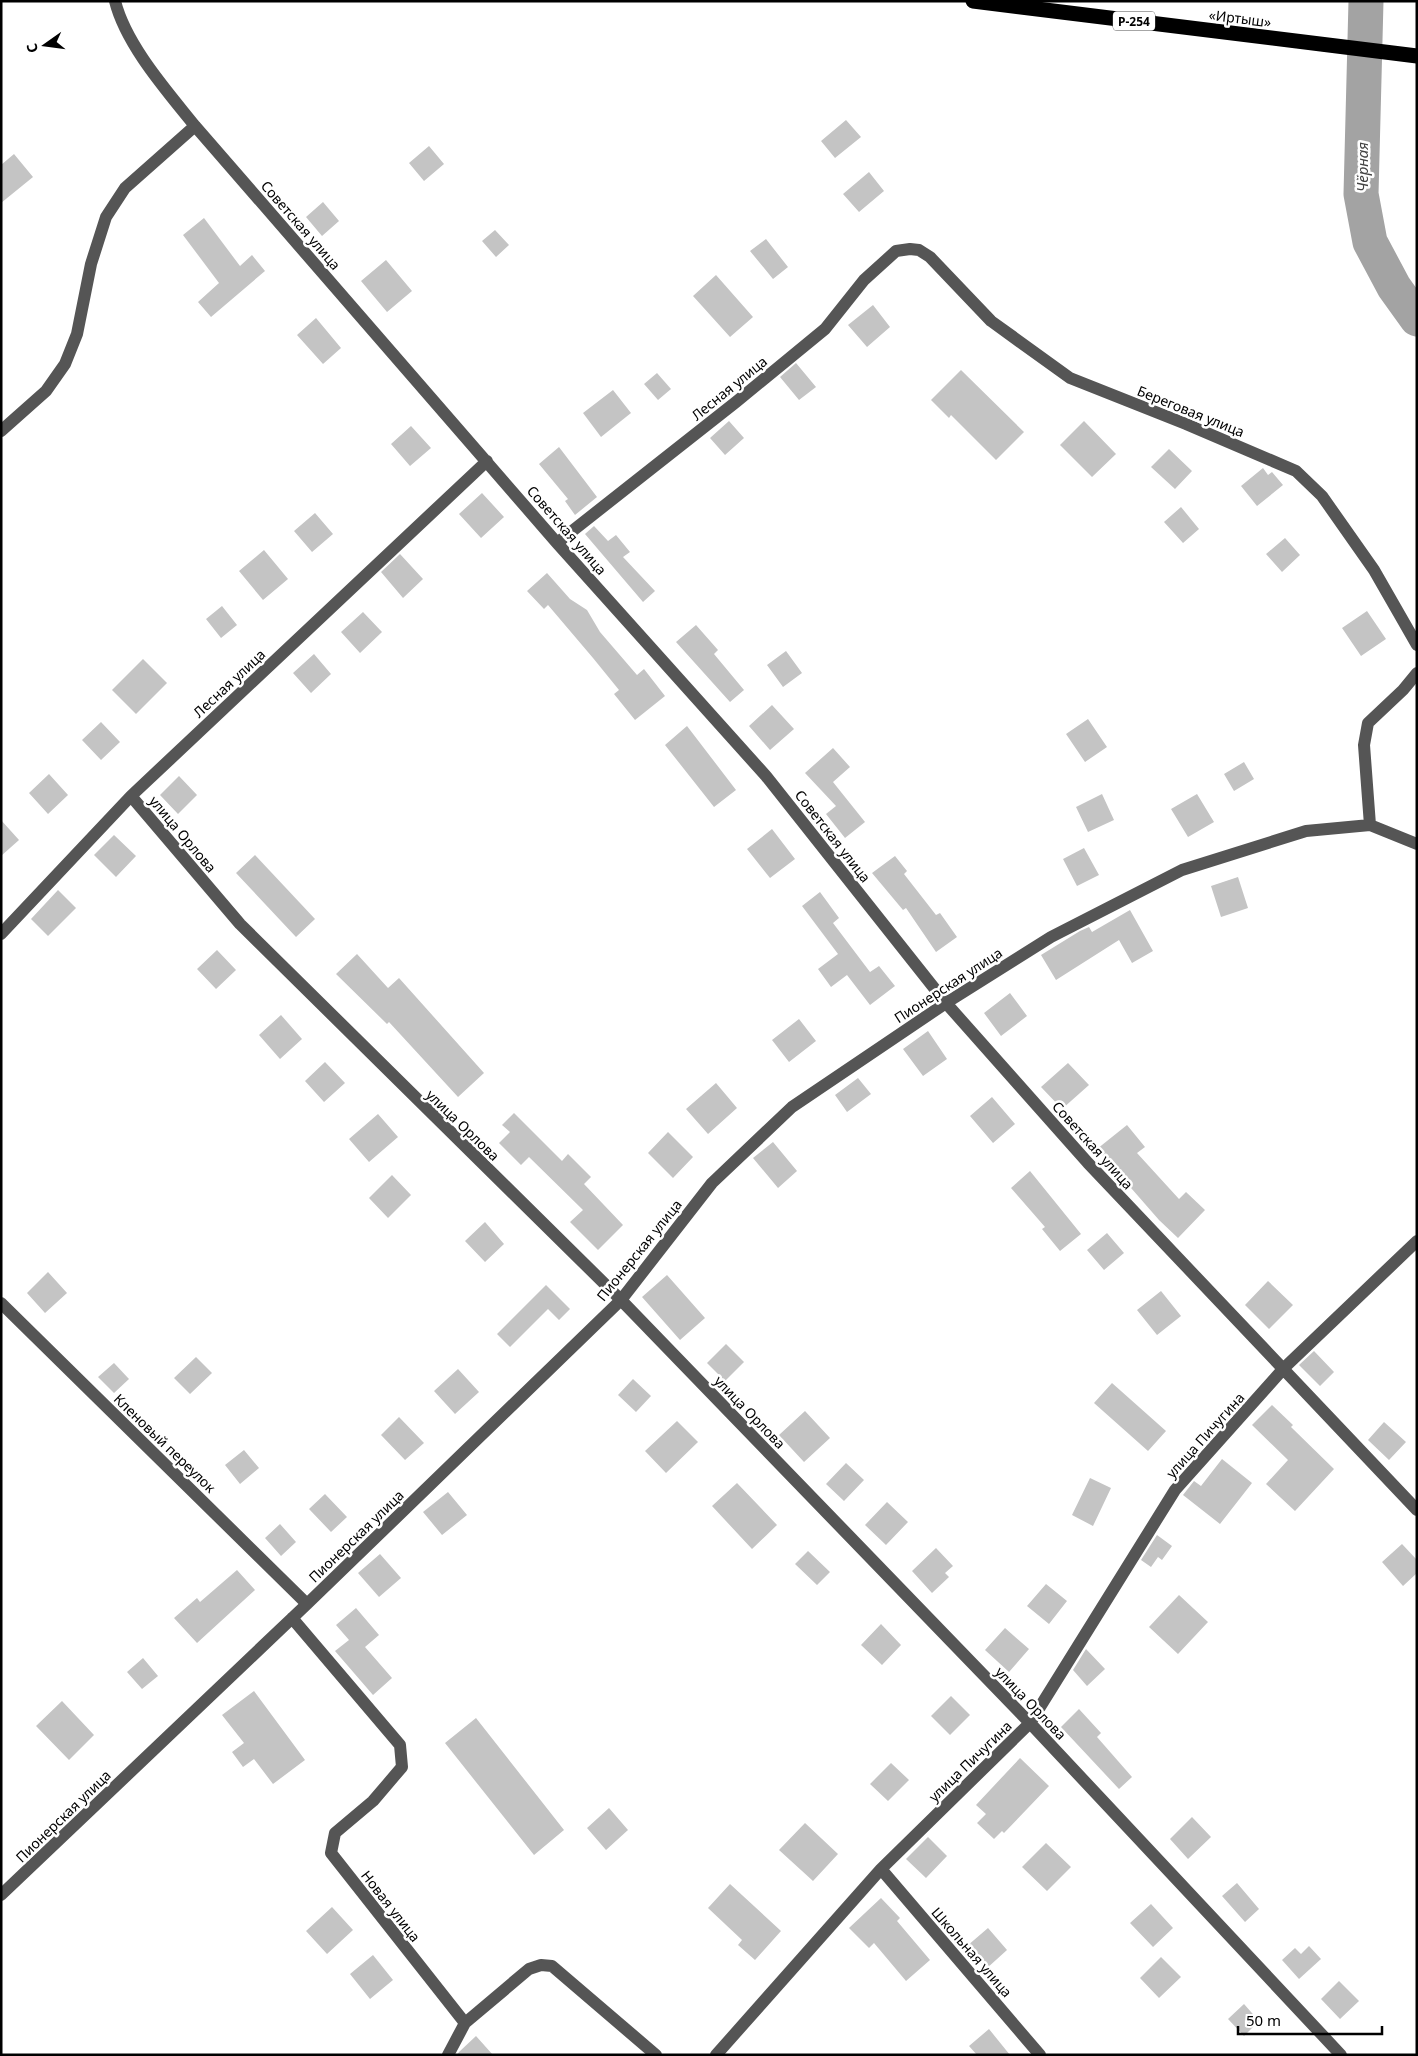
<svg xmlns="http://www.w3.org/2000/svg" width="1418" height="2056" font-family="'Noto Sans',sans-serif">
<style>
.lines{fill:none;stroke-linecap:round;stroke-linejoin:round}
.river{stroke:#a3a3a3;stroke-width:35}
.building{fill:#c4c4c4}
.minor{stroke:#555;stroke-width:12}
.highway{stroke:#000;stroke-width:15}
.labels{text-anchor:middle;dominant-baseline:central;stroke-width:5;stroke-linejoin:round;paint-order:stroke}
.shield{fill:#fff;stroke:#4c4c4c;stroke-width:1}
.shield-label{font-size:12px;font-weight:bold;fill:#000}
.street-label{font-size:14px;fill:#000;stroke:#fff}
.water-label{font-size:15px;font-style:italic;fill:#444;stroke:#fff}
</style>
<rect width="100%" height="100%" fill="#fff"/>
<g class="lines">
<!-- river -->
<path class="river" d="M1366 1 1361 194 1370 242 1394 287 1417 319"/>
</g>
<!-- building -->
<path class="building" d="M846 120 861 137 835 158 821 141Z
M429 146 444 164 424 181 409 163Z
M14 154 33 177 1 203V165Z
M869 172 884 191 859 212 843 194Z
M323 202 339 221 322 236 306 217Z
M204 218 240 266 252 255 265 271 211 317 198 302 219 283 183 235Z
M495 230 509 245 496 257 482 241Z
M766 239 788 267 773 279 750 251Z
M386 260 412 291 387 312 361 281Z
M716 275 753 317 730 337 693 296Z
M873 305 890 327 867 347 848 325Z
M316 318 341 348 323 364 297 335Z
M796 363 816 387 799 400 780 377Z
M961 370 1024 432 996 460 951 415 949 418 931 400Z
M657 373 671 389 658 400 644 384Z
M613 390 631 413 601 437 583 413Z
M729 421 744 438 725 455 710 438Z
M1084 421 1116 454 1092 477 1060 445Z
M411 426 431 448 410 466 391 444Z
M559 447 597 497 575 515 565 501 568 499 539 464Z
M1169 449 1192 471 1175 489 1151 467Z
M1263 468 1268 475 1272 472 1283 485 1257 506 1241 486Z
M482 493 504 517 481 538 459 514Z
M1181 507 1199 529 1183 543 1164 522Z
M315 513 333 534 312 552 294 531Z
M594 526 608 541 616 535 630 552 623 557 655 591 643 602 585 534Z
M1285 538 1300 555 1282 572 1266 554Z
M264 550 288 579 263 600 239 571Z
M400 554 423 579 403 598 381 572Z
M547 573 570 599 587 610 600 632 637 675 644 669 665 696 635 720 614 694 619 690 593 658 548 605 544 609 527 591Z
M222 606 237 625 221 638 206 619Z
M1367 611 1386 639 1361 656 1342 628Z
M363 612 382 632 360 653 341 632Z
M696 625 718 650 714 654 744 690 730 702 676 642Z
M786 651 802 673 783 687 767 665Z
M314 654 331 674 311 693 293 673Z
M143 659 167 683 136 714 112 690Z
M772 705 794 729 770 750 749 726Z
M1088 719 1107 747 1085 762 1066 734Z
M101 722 120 742 101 760 82 740Z
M687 726 736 790 714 807 665 745Z
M833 748 850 767 833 782 865 822 845 838 826 814 836 806 805 773Z
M1244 762 1254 779 1234 791 1224 774Z
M49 774 68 795 48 814 29 793Z
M179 776 197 795 178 814 160 795Z
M1102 794 1114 820 1088 832 1076 807Z
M1197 794 1214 822 1188 837 1171 809Z
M1 820 19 840 1 856Z
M772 829 795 859 770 878 747 849Z
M114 835 136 856 116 877 94 855Z
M1084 848 1099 875 1077 886 1063 859Z
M255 855 315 919 296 937 236 873Z
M895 856 907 871 904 874 936 915 940 913 957 937 936 952 906 908 903 910 872 873Z
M1238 877 1248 908 1221 917 1211 886Z
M58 890 76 908 48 936 31 919Z
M820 892 839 918 833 923 870 972 879 966 895 986 870 1005 847 975 831 987 818 969 838 954 802 906Z
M1130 910 1153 951 1132 963 1119 940 1056 980 1041 955 1080 931 1089 927 1092 932Z
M217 950 236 970 216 989 197 969Z
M357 954 388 988 399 978 484 1073 458 1097 389 1022 387 1024 336 974Z
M1010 993 1027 1016 1001 1036 984 1013Z
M281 1015 302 1039 280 1059 259 1035Z
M799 1019 816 1041 789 1062 772 1040Z
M928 1031 947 1059 923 1076 903 1049Z
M325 1062 345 1083 324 1102 305 1081Z
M1068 1063 1089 1085 1062 1109 1041 1087Z
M858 1078 871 1094 847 1112 835 1095Z
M716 1083 737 1108 708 1134 686 1109Z
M992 1097 1015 1124 993 1143 970 1116Z
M514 1113 562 1161 568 1154 591 1177 584 1184 623 1225 598 1250 570 1222 583 1210 529 1157 521 1165 499 1143 510 1132 502 1125Z
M378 1114 398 1137 369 1162 349 1139Z
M1127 1125 1145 1147 1137 1153 1179 1199 1186 1192 1205 1210 1178 1238 1159 1220 1097 1149Z
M668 1132 693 1157 673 1178 648 1153Z
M773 1142 797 1171 778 1188 753 1158Z
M1030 1171 1081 1234 1060 1251 1042 1229 1045 1227 1011 1188Z
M392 1175 411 1195 388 1218 369 1198Z
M485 1222 504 1244 485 1262 465 1241Z
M1107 1233 1124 1253 1104 1270 1087 1250Z
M48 1272 67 1293 45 1313 27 1293Z
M667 1275 705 1318 680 1340 642 1297Z
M1268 1281 1293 1305 1269 1329 1245 1305Z
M546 1285 570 1309 559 1320 548 1309 510 1347 497 1334Z
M1161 1291 1181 1316 1157 1335 1137 1310Z
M726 1344 744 1362 725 1381 707 1363Z
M1314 1351 1334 1372 1320 1386 1299 1365Z
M196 1357 212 1373 190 1394 174 1378Z
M114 1363 129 1379 114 1393 98 1377Z
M458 1369 479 1392 455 1414 434 1391Z
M633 1379 651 1396 636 1412 618 1395Z
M1112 1383 1166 1431 1148 1451 1094 1403Z
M1272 1405 1293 1425 1291 1427 1334 1469 1295 1511 1266 1484 1288 1460 1252 1425Z
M805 1411 830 1438 804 1462 779 1435Z
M399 1417 424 1443 405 1460 381 1435Z
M677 1421 698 1442 666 1473 645 1451Z
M1384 1422 1406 1442 1389 1460 1368 1440Z
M244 1450 259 1468 240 1484 225 1465Z
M1222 1459 1252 1483 1220 1524 1183 1495 1194 1481 1201 1486Z
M846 1463 864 1480 844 1501 826 1484Z
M1090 1478 1111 1488 1093 1526 1072 1515Z
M737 1483 777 1525 752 1549 712 1506Z
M448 1492 467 1515 442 1535 423 1512Z
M325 1494 347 1517 331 1532 309 1509Z
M887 1502 908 1522 886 1545 865 1525Z
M280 1524 296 1542 281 1556 265 1538Z
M1157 1535 1172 1546 1162 1560 1158 1557 1151 1567 1141 1560Z
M1402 1544 1417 1560V1573L1403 1586 1382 1562Z
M936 1548 953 1566 945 1573 949 1577 932 1593 912 1571Z
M808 1551 830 1572 817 1585 795 1564Z
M380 1554 401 1578 379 1597 358 1573Z
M237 1570 255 1590 197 1643 174 1618 197 1598 200 1602Z
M1046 1584 1067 1601 1049 1624 1027 1606Z
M1179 1595 1208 1622 1178 1654 1149 1627Z
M356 1608 379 1635 365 1647 392 1678 373 1695 335 1651 349 1640 336 1625Z
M881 1624 901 1645 882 1665 861 1645Z
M1005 1628 1029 1649 1009 1672 985 1650Z
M1086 1649 1105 1669 1087 1686 1073 1670Z
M143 1658 158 1676 142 1689 127 1672Z
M254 1691 305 1760 273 1784 254 1759 243 1767 232 1752 244 1743 222 1715Z
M951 1696 970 1715 950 1735 931 1716Z
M62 1701 94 1735 69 1760 36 1726Z
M1079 1709 1101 1733 1097 1737 1132 1777 1119 1789 1061 1727Z
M476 1718 564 1830 534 1855 445 1743Z
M1020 1758 1049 1786 1004 1833 1002 1831 994 1839 977 1823 986 1814 976 1805Z
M891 1763 909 1780 888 1801 870 1784Z
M609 1808 628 1830 606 1850 587 1828Z
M1192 1817 1211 1837 1188 1859 1170 1839Z
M805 1823 838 1854 813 1881 779 1850Z
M928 1837 947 1856 926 1878 906 1859Z
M1046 1843 1071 1867 1047 1891 1022 1867Z
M1237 1883 1259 1909 1245 1922 1222 1896Z
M730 1884 781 1931 755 1960 738 1945 742 1940 708 1908Z
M881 1898 900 1918 897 1921 930 1960 906 1981 874 1943 869 1948 849 1928Z
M1151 1904 1173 1928 1153 1947 1130 1923Z
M332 1907 353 1930 327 1954 306 1931Z
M988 1928 1007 1950 986 1969 967 1946Z
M1309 1946 1321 1959 1299 1979 1282 1960 1295 1948 1301 1954Z
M373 1955 393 1980 370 1999 350 1974Z
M1161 1957 1181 1977 1159 1998 1140 1978Z
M1339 1981 1359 2001 1340 2019 1321 1999Z
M1244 2004 1259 2021 1244 2036 1228 2019Z
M989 2029 1010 2055H977L969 2046Z
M476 2036 493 2055H457L459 2052Z"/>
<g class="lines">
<!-- minor -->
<path class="minor" d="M115 1C126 45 167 91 195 126L557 543 766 776 946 1003 1088 1163 1417 1510
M1 431 46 391 65 364 77 334 91 264 106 217 125 188 195 126
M557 543 736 402 825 329 864 280 896 251 910 249 919 250 930 257 991 321 1070 378 1186 424 1296 471 1322 496 1374 570 1417 645
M131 796 240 924 621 1300 1030 1723 1341 2055
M1370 825 1364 745 1368 723 1403 690 1417 673
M1 934 131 796 487 461
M1 1303 307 1604
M292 1618 400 1745 402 1767 373 1801 335 1833 331 1853 465 2023 529 1969 541 1965 552 1966 656 2055
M881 1869 1040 2055
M1 1895 307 1604 621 1300 712 1183 792 1107 946 1003 1051 937 1182 870 1306 831 1370 825 1417 844
M448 2055 465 2023
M716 2055 881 1869 1030 1723 1175 1490 1284 1368 1417 1241"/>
<!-- highway -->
<path class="highway" d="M973 1 1417 56"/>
</g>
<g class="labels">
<!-- shield labels -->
<rect class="shield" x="1113" y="11.5" width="42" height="19" rx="4"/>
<g class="shield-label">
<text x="1134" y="21">Р-254</text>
</g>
<!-- street labels -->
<g class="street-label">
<text transform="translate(1240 18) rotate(7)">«Иртыш»</text>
<text transform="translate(301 225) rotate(49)">Советская улица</text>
<text transform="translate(729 388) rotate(-39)">Лесная улица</text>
<text transform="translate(1191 411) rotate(22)">Береговая улица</text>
<text transform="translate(567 530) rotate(49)">Советская улица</text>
<text transform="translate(229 683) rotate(-43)">Лесная улица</text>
<text transform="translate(183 834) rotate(50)">улица Орлова</text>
<text transform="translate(833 836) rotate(52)">Советская улица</text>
<text transform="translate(948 985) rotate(-33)">Пионерская улица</text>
<text transform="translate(463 1125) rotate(44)">улица Орлова</text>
<text transform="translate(1093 1145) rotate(48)">Советская улица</text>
<text transform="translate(639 1250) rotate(-51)">Пионерская улица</text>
<text transform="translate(750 1412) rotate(46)">улица Орлова</text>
<text transform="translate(1205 1435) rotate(-48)">улица Пичугина</text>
<text transform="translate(165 1443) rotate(44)">Кленовый переулок</text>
<text transform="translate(356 1536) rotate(-44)">Пионерская улица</text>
<text transform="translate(1031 1703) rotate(46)">улица Орлова</text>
<text transform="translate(970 1761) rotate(-44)">улица Пичугина</text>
<text transform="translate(63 1816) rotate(-44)">Пионерская улица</text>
<text transform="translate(391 1906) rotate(52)">Новая улица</text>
<text transform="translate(972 1952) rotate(49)">Школьная улица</text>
</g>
<!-- water labels -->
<g class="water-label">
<text transform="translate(1362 167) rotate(-90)">Чёрная</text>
</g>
</g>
<!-- border -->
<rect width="1418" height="2056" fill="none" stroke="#000000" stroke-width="5"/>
<!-- north arrow -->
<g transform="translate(45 45) rotate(256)" stroke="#ffffff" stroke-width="4" paint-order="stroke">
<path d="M0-4L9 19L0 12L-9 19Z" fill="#000000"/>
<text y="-8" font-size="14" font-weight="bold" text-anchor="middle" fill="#000000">С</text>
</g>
<!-- scale -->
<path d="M1238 2026v8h144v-8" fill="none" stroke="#000000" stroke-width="2.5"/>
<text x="1246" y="2026" font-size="15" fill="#000000" stroke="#ffffff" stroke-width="4" paint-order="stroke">50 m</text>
</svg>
